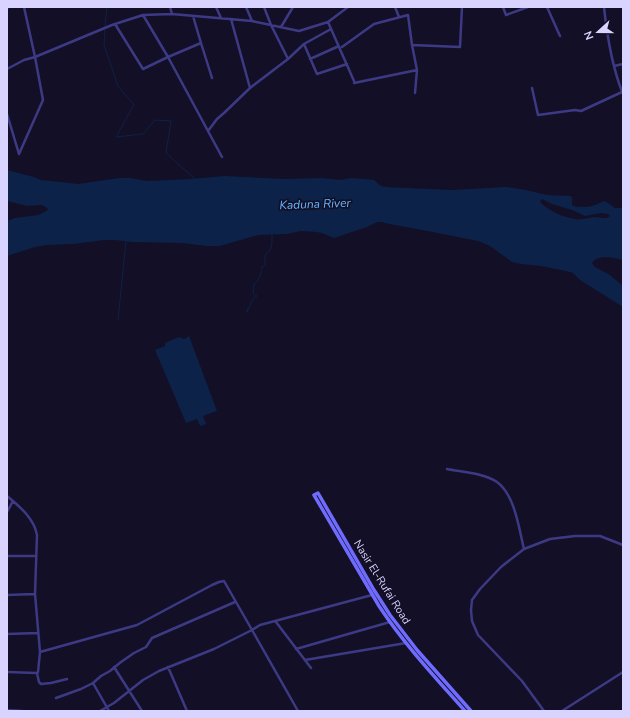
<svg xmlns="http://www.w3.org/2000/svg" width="630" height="718" font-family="'Nunito Sans',sans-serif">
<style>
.water{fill:#0c2248;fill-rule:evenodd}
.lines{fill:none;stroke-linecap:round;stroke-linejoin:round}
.stream{stroke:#0c2248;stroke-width:1}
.street{stroke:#3d3a85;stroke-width:2.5}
.secondary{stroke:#6f6bff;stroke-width:3.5}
.labels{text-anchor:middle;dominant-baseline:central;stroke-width:3.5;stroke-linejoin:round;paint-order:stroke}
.street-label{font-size:11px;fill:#d9d4ff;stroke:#130f26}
.water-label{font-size:12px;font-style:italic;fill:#62b6ff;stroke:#130f26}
</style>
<rect width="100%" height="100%" fill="#130f26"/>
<!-- water -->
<path class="water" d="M7 170 34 177 41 180 61 182 78 184 120 178H130L147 181 191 179 224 176 285 179 321 178 342 180 350 178 365 179 374 180 381 186 387 187 451 190 506 187 526 190 547 195 571 196 572 198C572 199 572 204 572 205 575 208 589 207 592 206 597 205 600 202 605 201L615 208H623V260C614 258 598 254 592 263L595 267 610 275 623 286V307L580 280 573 273 566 271 541 266 521 264 512 262 490 246 478 241 412 228 394 225 381 222H377L367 227 334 238 322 233 316 232 301 231 287 234 258 235 220 246H206L183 243 132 242 115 240H105L73 244 47 245 35 247 7 256V221L15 218 38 215 48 210 47 208 42 205 27 206 7 201ZM542 199 552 204 572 210 585 216 601 213 608 214 610 216 609 217C604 219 599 217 594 217 588 218 581 220 575 219 563 217 549 211 541 203L540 201Z
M189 336 217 411 203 416 206 424 200 426 197 419 186 423 155 350 165 346V343L179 337 184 339Z"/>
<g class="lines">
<!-- stream -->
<path class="stream" d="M105 26 107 7
M105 30 104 45 118 86 134 105 116 137 143 134 155 120 171 121 166 153 196 180
M248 308 247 312 253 299 257 296 253 293 254 284C260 279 261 274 262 267L265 265V255C273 249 272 243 272 234
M118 320 126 241"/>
<!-- street -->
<path class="street" d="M170 7 172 14
M216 7 221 18
M246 7 252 21
M264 7 271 25 288 59
M395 7 399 17
M503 7 506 15 528 7
M547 7 560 36
M604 7C607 36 612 67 623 94
M7 8 9 7
M143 15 168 57 222 157
M231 19 250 88
M328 22 354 81
M115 24 143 69 168 57 201 43 193 16
M281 27 293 7
M201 43 212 78
M304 44 317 74 347 64
M342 47 374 24 408 15 412 45
M310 59 339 46
M614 66 623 64
M7 69 24 60 35 57 112 25 143 15 172 14 252 21 299 31 328 22 348 7
M354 83 417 70
M532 88 538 115 575 110 581 111 622 92
M415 93 417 70 412 45 460 47 462 7
M7 114 19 154 43 100 35 57 24 7
M208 131 217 119 224 113 250 88 288 59 304 44 331 29
M447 469C462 472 484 473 497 482 515 495 519 529 524 549
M7 496C19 506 34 518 37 535L35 594 40 652 38 672 37 673 39 682 41 684 51 683 67 679
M7 512 13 501
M7 556H36
M7 595 35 594
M276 622 311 668
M7 634 38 633
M296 649 390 622
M40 652 137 625 212 585 219 582 224 581 252 630 260 625 372 595
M305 660 406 643
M114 667 142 711
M168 667 187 711
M7 672 36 673
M93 683 109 711
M56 698 81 689 93 683 101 676 110 671 121 662 134 653 146 647 152 638 235 602
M7 710 22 711
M100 711 114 703 143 680 159 671 214 649 252 630 298 711
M544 711 522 681 478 635 472 621 471 610 472 600 480 589 501 567 524 549 550 539 575 536H600L623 545
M562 711 623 672"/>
<!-- secondary -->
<path class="secondary" d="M465 711C435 677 404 644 379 606L314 495 318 493 374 590 390 615 417 650 471 711"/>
</g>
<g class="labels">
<!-- street labels -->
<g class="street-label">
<text transform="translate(382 582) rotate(58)">Nasir El-Rufai Road</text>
</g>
<!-- water labels -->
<g class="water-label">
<text transform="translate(315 204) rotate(-2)">Kaduna River</text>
</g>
</g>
<!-- border -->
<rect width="630" height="718" fill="none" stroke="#d9d4ff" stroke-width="16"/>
<!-- north arrow -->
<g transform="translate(598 32) rotate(249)" stroke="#130f26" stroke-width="3" paint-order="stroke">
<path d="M0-3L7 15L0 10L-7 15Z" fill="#d9d4ff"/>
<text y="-6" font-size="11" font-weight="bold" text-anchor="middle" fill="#d9d4ff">N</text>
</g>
</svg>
